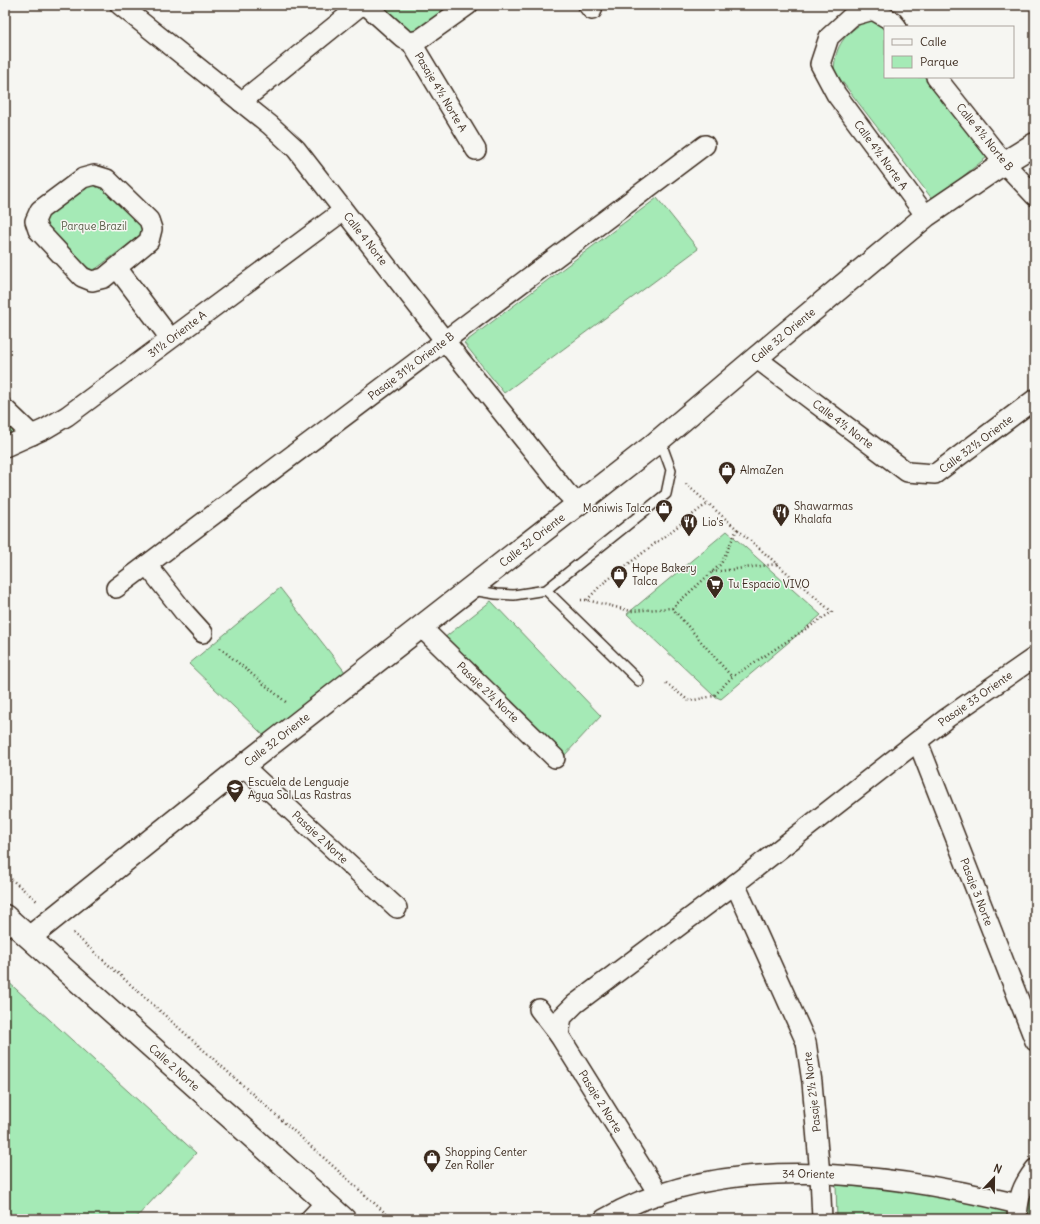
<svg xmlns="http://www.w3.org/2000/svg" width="1040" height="1224" font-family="Delius,sans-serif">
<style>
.green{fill:#a5eab6;stroke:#708a6a}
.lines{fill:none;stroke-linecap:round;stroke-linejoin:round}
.service-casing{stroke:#3b2a1e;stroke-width:12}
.minor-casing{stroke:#3b2a1e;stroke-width:22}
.tertiary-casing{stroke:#3b2a1e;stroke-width:25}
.secondary-casing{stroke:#3b2a1e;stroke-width:25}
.path{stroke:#3b2a1e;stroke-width:2.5;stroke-dasharray:1 3;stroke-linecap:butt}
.service{stroke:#f6f6f2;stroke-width:9}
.minor{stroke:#f6f6f2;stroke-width:19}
.tertiary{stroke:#f6f6f2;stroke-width:22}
.secondary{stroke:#f6f6f2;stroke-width:22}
.labels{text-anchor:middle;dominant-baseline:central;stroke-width:3;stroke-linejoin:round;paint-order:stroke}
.street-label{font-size:11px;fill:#3b2a1e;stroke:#f6f6f2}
.park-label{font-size:11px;fill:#565a44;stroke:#f6f6f2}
.poi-label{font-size:11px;fill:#3b2a1e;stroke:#f6f6f2;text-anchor:start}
</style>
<rect width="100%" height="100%" fill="#f6f6f2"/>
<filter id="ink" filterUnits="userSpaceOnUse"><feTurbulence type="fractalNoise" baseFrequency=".025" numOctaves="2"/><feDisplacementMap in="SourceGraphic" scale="8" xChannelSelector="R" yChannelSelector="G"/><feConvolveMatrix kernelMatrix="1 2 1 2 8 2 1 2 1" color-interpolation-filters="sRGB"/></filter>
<g filter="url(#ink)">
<!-- green -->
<path class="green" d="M380 5H456C439 18 425 35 403 31Z
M867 20 890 24 885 27V77H936L991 154 933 200 834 71C835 44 845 34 867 20Z
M97 179 150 228 93 271 79 261 43 224 44 213Z
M657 198 698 249 504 393 464 343Z
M5 412 23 427 5 441Z
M727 531 821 615 721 699 714 696 627 614Z
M280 588 359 690 280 751 189 664Z
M491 601 601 716 564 756 439 642Z
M5 979 196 1153 135 1219H5Z
M1035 1183V1219H837L836 1185 940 1193 1021 1212Z"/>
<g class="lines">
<defs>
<path id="service" d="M472 590 496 594 514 595 546 590 666 494 671 470 660 440
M546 590 639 681"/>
<g id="minor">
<path id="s1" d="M120 5 270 125 296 149 445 341 566 492 578 504"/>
<path d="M366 5 404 39 411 42 476 150"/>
<path d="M588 5 592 10"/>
<path d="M897 27 892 21 873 10 852 16 829 37 820 64 836 94 926 216"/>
<path d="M411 42 419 40 468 5"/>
<path d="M936 77 1004 163 1035 196"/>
<path d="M241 102 361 5"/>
<path d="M94 175 107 179 149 220 152 229 149 241 104 278 92 281 82 277 38 230 35 221 40 210 83 178Z"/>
<path d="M117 268 170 338"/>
<path d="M756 358 907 472 935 474 1035 399"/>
<path d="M5 409 32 435"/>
<path d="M5 447 45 429 67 416 343 211"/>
<path d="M147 565 184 612 203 633"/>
<path d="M116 588 705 145"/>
<path d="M421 627 555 758"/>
<path id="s2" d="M918 742 1035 1041"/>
<path id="s3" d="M243 766 397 908"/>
<path d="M735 884 806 1042 812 1082 820 1175 822 1219"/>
<path id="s4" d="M539 1009 559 1035 659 1195"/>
<path id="s5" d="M559 1035 562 1017 575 1004 735 884 947 718 1035 657"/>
<path d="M310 1219 326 1202"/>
<path id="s6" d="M604 1219C724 1149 889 1173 1018 1204"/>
<path d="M1017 1219C1018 1197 1022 1186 1035 1169"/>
</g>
<g id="tertiary">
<path id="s7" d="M30 937 243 766 651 447 756 358 926 216 1004 163 1035 144"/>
</g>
<g id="secondary">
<path id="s8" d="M5 916 344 1219"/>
</g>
</defs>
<!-- service casing -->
<use href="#service" class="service-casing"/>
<!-- minor casing -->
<use href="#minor" class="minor-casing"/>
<!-- tertiary casing -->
<use href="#tertiary" class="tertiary-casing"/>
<!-- secondary casing -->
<use href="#secondary" class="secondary-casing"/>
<!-- path -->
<path class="path" d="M712 572 777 564
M581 600H587L631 611 672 608 721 564 737 529 685 483
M587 600 601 585 704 506 709 504
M672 608 732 677
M220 648 287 703
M666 683 689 701 714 696 732 677 832 612 737 529
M5 874 37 901
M73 933 392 1219"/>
<!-- service -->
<use href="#service" class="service"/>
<!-- minor -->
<use href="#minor" class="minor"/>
<!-- tertiary -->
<use href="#tertiary" class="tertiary"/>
<!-- secondary -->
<use href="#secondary" class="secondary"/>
</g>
</g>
<!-- icons -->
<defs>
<symbol id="shop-pin" viewBox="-11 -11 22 30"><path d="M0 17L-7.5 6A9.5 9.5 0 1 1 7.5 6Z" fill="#3b2a1e" stroke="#f6f6f2"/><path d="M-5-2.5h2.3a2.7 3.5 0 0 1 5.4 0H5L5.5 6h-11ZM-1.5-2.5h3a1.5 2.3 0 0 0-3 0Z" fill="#fff"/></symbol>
<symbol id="restaurant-pin" viewBox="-11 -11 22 30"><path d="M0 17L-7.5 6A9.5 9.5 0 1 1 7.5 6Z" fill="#3b2a1e" stroke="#f6f6f2"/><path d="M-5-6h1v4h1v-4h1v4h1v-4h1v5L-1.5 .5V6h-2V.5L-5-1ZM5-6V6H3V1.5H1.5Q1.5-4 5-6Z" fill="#fff"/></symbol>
<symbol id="supermarket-pin" viewBox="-11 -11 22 30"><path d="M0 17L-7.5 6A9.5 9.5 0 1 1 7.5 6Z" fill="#3b2a1e" stroke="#f6f6f2"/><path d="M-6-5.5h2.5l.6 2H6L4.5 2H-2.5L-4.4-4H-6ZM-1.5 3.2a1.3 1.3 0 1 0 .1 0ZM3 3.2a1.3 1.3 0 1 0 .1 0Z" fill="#fff"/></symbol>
<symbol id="school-pin" viewBox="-11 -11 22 30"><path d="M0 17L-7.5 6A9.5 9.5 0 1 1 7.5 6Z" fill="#3b2a1e" stroke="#f6f6f2"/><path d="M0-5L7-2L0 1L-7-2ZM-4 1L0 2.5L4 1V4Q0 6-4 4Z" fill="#fff"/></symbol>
</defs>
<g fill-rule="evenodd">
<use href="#shop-pin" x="717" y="460" width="20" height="27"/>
<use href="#shop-pin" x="654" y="498" width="20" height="27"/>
<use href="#restaurant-pin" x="771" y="502" width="20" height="27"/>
<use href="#restaurant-pin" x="679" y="512" width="20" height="27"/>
<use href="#shop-pin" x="609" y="564" width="20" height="27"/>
<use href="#supermarket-pin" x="705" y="574" width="20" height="27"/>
<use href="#school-pin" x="225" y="778" width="20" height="27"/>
<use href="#shop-pin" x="422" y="1148" width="20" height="27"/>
</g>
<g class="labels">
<!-- street labels -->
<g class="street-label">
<text transform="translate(441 92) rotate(59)">Pasaje 4½ Norte A</text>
<text transform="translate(985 137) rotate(51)">Calle 4½ Norte B</text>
<text transform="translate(881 155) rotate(54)">Calle 4½ Norte A</text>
<text stroke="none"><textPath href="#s1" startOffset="341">Calle 4 Norte</textPath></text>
<text transform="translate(177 334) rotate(-37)">31½ Oriente A</text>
<text stroke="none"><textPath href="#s7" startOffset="964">Calle 32 Oriente</textPath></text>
<text transform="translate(411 366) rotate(-37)">Pasaje 31½ Oriente B</text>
<text transform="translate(843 424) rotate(37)">Calle 4½ Norte</text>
<text transform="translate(976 444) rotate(-37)">Calle 32½ Oriente</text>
<text stroke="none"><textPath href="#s7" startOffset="640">Calle 32 Oriente</textPath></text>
<text transform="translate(488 692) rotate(44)">Pasaje 2½ Norte</text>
<text stroke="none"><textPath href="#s5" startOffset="540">Pasaje 33 Oriente</textPath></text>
<text stroke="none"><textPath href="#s7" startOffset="316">Calle 32 Oriente</textPath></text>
<text stroke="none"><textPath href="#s3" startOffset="105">Pasaje 2 Norte</textPath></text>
<text stroke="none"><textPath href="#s2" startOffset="161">Pasaje 3 Norte</textPath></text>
<text stroke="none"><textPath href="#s8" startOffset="227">Calle 2 Norte</textPath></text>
<text transform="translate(812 1092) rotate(-97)">Pasaje 2½ Norte</text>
<text stroke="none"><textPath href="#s4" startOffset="111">Pasaje 2 Norte</textPath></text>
<text stroke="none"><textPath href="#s6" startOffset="212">34 Oriente</textPath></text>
</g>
<!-- park labels -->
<g class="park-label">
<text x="94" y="226">Parque Brazil</text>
</g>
<!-- poi labels -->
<g class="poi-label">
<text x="740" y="470">AlmaZen</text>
<text x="794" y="506">Shawarmas<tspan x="794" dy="13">Khalafa</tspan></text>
<text x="651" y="508" text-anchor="end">Moniwis Talca</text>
<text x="702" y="522">Lio's</text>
<text x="632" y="568">Hope Bakery<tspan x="632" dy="13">Talca</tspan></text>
<text x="728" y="584">Tu Espacio VIVO</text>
<text x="248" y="782">Escuela de Lenguaje<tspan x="248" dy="13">Agua Sol Las Rastras</tspan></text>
<text x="445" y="1152">Shopping Center<tspan x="445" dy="13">Zen Roller</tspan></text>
</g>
</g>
<!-- margin -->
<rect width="1040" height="1224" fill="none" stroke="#f6f6f2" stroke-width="20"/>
<rect x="10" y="10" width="1020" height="1204" fill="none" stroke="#3b2a1e" stroke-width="1.5" filter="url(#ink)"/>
<!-- legend -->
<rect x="884" y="26" width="130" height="52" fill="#f6f6f2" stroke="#aba49d"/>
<rect x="892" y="39" width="20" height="6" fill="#f6f6f2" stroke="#aba49d"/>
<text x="920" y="46" font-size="12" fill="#3b2a1e">Calle</text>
<rect x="892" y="56" width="20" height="12" fill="#a5eab6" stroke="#aba49d"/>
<text x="920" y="66" font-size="12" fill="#3b2a1e">Parque</text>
<!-- north arrow -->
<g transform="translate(994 1178) rotate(22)" stroke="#f6f6f2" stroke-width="3" paint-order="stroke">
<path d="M0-3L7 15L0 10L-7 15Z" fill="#3b2a1e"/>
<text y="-6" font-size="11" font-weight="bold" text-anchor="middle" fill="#3b2a1e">N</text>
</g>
</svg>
